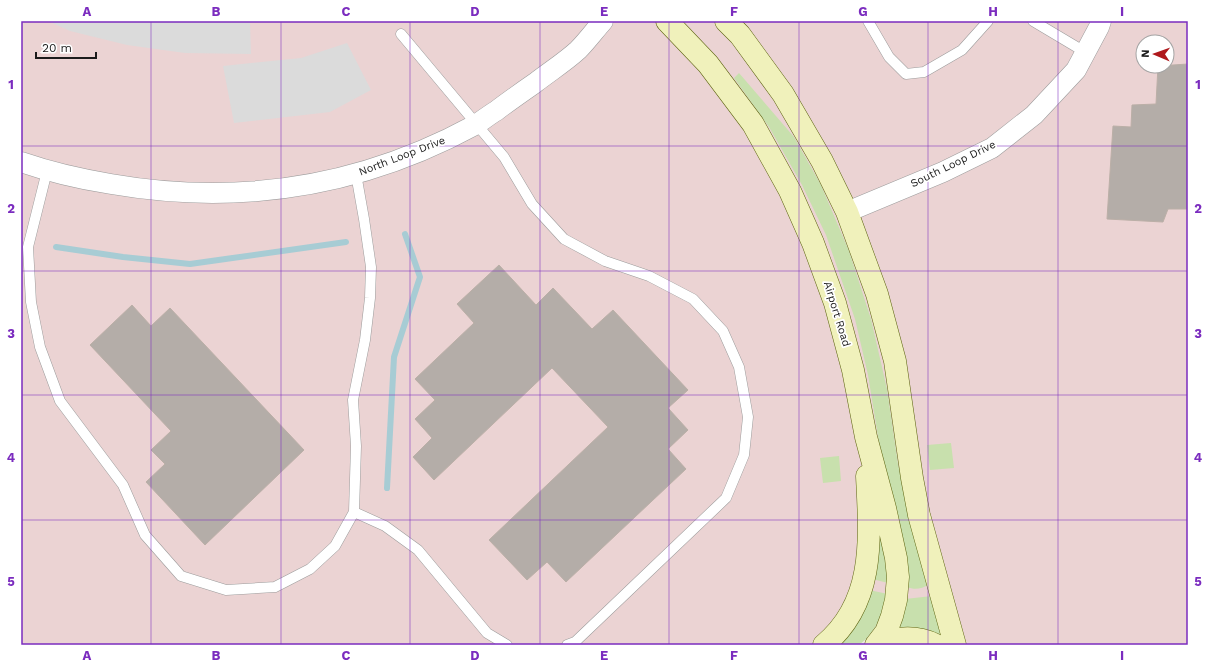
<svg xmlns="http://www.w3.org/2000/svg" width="1209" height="666" font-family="'Work Sans',sans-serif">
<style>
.commercial{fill:#ebd3d3;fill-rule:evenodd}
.grass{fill:#c8e0ad}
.parking{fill:#dbdbdb}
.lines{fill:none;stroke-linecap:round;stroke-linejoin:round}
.stream{stroke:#a7ccd4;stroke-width:6}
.building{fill:#b4ada8;stroke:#bbafa7}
.lane-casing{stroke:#9c9c9c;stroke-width:11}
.street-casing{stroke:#9c9c9c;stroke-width:21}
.secondary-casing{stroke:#5d6411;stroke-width:23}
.lane{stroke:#fff;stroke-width:10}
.street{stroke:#fff;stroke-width:20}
.secondary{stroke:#f0f1bb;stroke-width:22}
.grid{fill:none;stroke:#7b2cbf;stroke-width:1;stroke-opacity:0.55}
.labels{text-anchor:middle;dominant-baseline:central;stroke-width:3.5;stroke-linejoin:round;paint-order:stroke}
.street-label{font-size:11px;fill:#1b1b1b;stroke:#fff}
.neatline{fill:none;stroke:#7b2cbf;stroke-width:1.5}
.grid-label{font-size:13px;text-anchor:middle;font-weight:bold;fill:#7b2cbf}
</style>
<rect width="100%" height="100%" fill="#ece8e2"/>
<!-- commercial -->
<path class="commercial" d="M21 21H1188V645H949L896 630 871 634 828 645H21ZM1143 42H1167V66H1143Z"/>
<!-- grass -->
<path class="grass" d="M739 73 794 137 821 185 849 251 871 319 887 389 898 464 928 585C922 589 914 590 907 587L879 443 868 375 855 319 826 235 802 185 769 127 734 78Z
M951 443 954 468 930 470 927 445Z
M839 456 841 481 823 483 820 458Z
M879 518 888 583 872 579Z
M869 590 888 594C883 614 876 632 859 645H837Z
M932 596 942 633 937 637 896 630 905 599Z"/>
<!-- parking -->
<path class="parking" d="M48 21H250L251 54 185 53 127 45 70 31Z
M347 43 371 90 330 112 234 123 223 66 301 58Z"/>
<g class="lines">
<!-- stream -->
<path class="stream" d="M56 247 123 257 190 264 346 242
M387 488 394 357 420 277 405 234"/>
</g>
<!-- building -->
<path class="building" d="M1188 64V209H1168L1163 222 1107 219 1113 126 1131 127 1132 105 1156 104 1158 66Z
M499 265 536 305 553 288 592 329 613 310 688 390 668 408 688 430 668 449 686 469 566 582 547 562 527 580 489 540 608 427 552 368 434 480 413 457 432 438 415 419 435 400 415 379 474 323 457 304Z
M132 305 151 326 170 308 304 450 205 545 146 482 165 464 151 450 171 431 90 345Z"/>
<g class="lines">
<defs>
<path id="lane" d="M868 21 889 57 906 74 924 72 962 50 988 21
M1033 21 1085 52
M401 34 504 157 532 204 564 239 605 261 649 276 693 299 723 331 739 367 748 417 744 455 726 498 575 642 567 645
M47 171 28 247 31 302 40 347 60 401 123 485 145 535 181 576 226 590 275 587 310 569 335 546 354 512 356 446 353 400 365 340 370 298 371 267 364 219 356 174
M354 512 385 526 418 550 487 633 507 645"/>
<path id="street" d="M21 162C50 172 80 179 111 184 238 206 361 187 475 125 482 121 489 115 496 111 509 101 522 92 535 83 549 72 565 62 578 50 587 41 595 30 603 21
M847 212 943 172 992 148 1034 115 1076 70 1099 27 1101 21"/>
<path id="secondary" d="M667 21 708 64 753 124 790 191 813 243 835 303 853 370 866 437 885 508 896 558 898 577 896 600 892 616 886 632 876 645
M726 21 740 35 783 94 822 161 847 212 877 294 895 361 912 478 919 515 955 645
M824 645C876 602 870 537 867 476
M876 645C896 637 916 635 936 645"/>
</defs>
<!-- lane casing -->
<use href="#lane" class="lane-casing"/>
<!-- street casing -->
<use href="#street" class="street-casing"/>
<!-- secondary casing -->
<use href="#secondary" class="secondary-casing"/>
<!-- lane -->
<use href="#lane" class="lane"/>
<!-- street -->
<use href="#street" class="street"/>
<!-- secondary -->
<use href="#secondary" class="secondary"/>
</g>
<!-- grid -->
<path class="grid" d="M151 21V645M281 21V645M410 21V645M540 21V645M669 21V645M799 21V645M928 21V645M1058 21V645M21 146H1188M21 271H1188M21 395H1188M21 520H1188"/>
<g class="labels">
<!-- street labels -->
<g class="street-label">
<text transform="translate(402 156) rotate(-21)">North Loop Drive</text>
<text transform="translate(953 164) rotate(-26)">South Loop Drive</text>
<text transform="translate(837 314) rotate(73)">Airport Road</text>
</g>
</g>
<!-- border -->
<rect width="1209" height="666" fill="none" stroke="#ffffff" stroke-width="44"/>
<!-- north arrow -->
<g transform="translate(1155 54) rotate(272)"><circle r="19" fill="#ffffff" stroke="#a4a4a4"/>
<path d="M0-3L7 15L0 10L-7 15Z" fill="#af181c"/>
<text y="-6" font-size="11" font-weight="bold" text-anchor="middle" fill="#1b1b1b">N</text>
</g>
<!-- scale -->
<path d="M36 52v6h60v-6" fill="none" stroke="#1b1b1b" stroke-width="2"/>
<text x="42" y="52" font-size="12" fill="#1b1b1b" stroke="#ffffff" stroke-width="3" paint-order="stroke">20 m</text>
<rect x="22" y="22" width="1165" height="622" class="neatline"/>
<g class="grid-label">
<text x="87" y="16">A</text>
<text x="216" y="16">B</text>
<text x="346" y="16">C</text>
<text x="475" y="16">D</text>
<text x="604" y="16">E</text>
<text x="734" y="16">F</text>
<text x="863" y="16">G</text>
<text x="993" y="16">H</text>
<text x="1122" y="16">I</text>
<text x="11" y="89">1</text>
<text x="1198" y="89">1</text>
<text x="11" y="213">2</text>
<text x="1198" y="213">2</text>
<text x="11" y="338">3</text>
<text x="1198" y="338">3</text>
<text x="11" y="462">4</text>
<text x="1198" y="462">4</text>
<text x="11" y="586">5</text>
<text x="1198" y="586">5</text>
<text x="87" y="660">A</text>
<text x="216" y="660">B</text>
<text x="346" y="660">C</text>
<text x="475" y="660">D</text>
<text x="604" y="660">E</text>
<text x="734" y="660">F</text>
<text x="863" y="660">G</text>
<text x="993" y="660">H</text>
<text x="1122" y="660">I</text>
</g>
</svg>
